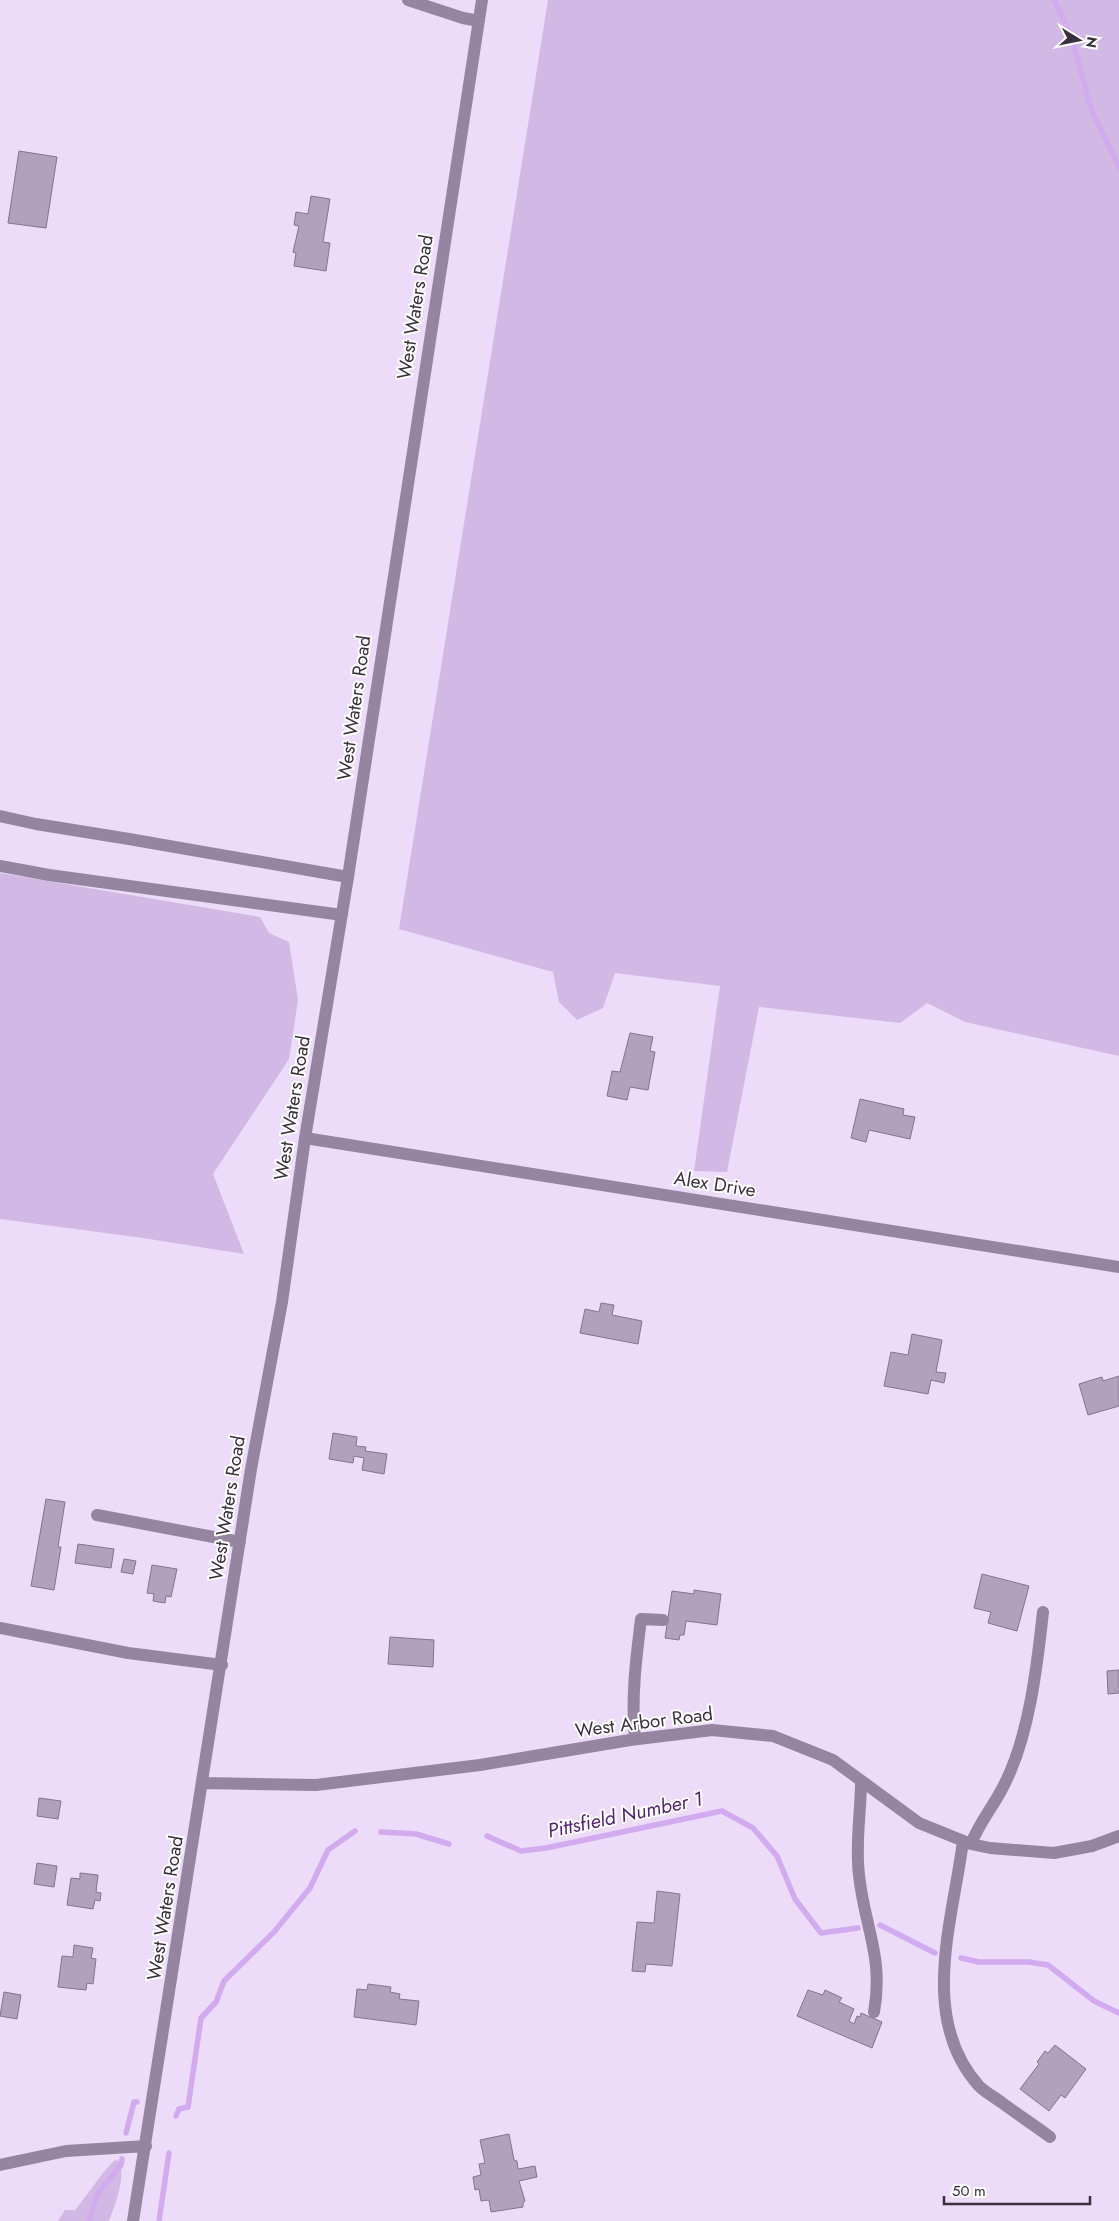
<svg xmlns="http://www.w3.org/2000/svg" width="1119" height="2221" font-family="Jost,sans-serif">
<style>
.green{fill:#d2b8e5}
.lines{fill:none;stroke-linecap:round;stroke-linejoin:round}
.stream{stroke:#d2aaee;stroke-width:5.5}
.building{fill:#b1a1be;stroke:#84748f}
.minor{stroke:#9585a1;stroke-width:12}
.labels{text-anchor:middle;dominant-baseline:central;stroke-width:4;stroke-linejoin:round;paint-order:stroke}
.street-label{font-size:19px;fill:#38313d;stroke:#fff}
.water-label{font-size:20px;font-style:italic;fill:#552372;stroke:#fff}
</style>
<rect width="100%" height="100%" fill="#ecdbf9"/>
<!-- green -->
<path class="green" d="M548 0H1119V1056L965 1022 927 1003 900 1023 759 1007 727 1172 694 1171 720 986 615 973 603 1008 577 1020 559 1002 553 972 399 929Z
M0 873 260 917 269 933 289 942 298 1000 289 1059 213 1174 244 1254 143 1238 0 1219Z
M115 2160 119 2161C126 2178 115 2205 109 2221H58L65 2210H75C89 2194 99 2175 115 2160Z"/>
<g class="lines">
<!-- stream -->
<path class="stream" d="M1054 0 1070 33 1092 111 1119 167
M381 1832 416 1834 449 1844
M487 1836 521 1851 546 1848 722 1811 753 1828 777 1856 795 1899 821 1933 858 1928
M880 1925 935 1953
M961 1958 979 1962H1029L1048 1965 1094 2001 1119 2013
M176 2116 179 2109 188 2107 201 2018 216 2002 224 1981 274 1932 310 1888 328 1850 355 1831
M126 2133 134 2102H137
M89 2221 98 2193 121 2165 122 2159
M159 2221 169 2153"/>
</g>
<!-- building -->
<path class="building" d="M19 151 57 157 46 228 8 223Z
M311 196 330 199 323 242 330 243 326 271 294 266 296 253 293 252 299 226 294 225 296 212 308 214Z
M630 1033 653 1037 650 1051 655 1052 648 1090 630 1087 627 1100 607 1096 612 1071 620 1072Z
M860 1099 904 1109 903 1115 915 1117 910 1139 869 1130 866 1142 851 1138Z
M601 1303 614 1305 612 1315 642 1321 638 1344 580 1333 585 1309 599 1312Z
M912 1334 942 1340 936 1372 946 1373 944 1383 931 1380 928 1394 884 1386 891 1352 908 1355Z
M1119 1376V1406L1088 1415 1079 1384 1102 1377 1103 1381Z
M333 1433 357 1437 356 1446 366 1447 365 1451 387 1454 384 1474 362 1470 364 1458 354 1456 353 1463 329 1459Z
M46 1499 65 1502 58 1547H61L54 1590 31 1586Z
M78 1544 114 1549 111 1568 75 1563Z
M124 1559 136 1561 133 1574 121 1572Z
M152 1565 177 1569 171 1597 166 1596 165 1603 153 1601 154 1594 147 1593Z
M982 1574 1029 1586 1017 1631 988 1623 991 1612 974 1608Z
M694 1590 721 1594 717 1625 686 1621 684 1635H680L679 1640 665 1638 672 1591 694 1594Z
M390 1637 434 1640 433 1667 388 1664Z
M1119 1670V1693L1108 1694 1107 1671Z
M39 1798 61 1801 58 1819 37 1816Z
M37 1863 57 1866 54 1887 34 1884Z
M80 1873 98 1875 96 1892 101 1893 100 1901 95 1900 93 1909 67 1905 71 1878 80 1879Z
M657 1891 680 1894 672 1966 646 1964 645 1972 632 1971 637 1922 654 1923Z
M74 1945 93 1948 91 1958 96 1959 93 1984 87 1983 86 1990 58 1987 62 1956 73 1957Z
M368 1984 391 1987 390 1992 400 1994 399 1999 419 2001 416 2025 354 2017 357 1989 367 1990Z
M808 1990 823 1995 825 1990 842 1998 839 2002 854 2009 849 2021 854 2024 857 2016 860 2017 861 2013 882 2022 872 2048 797 2016Z
M4 1992 21 1995 17 2019 0 2016Z
M1055 2045 1086 2069 1065 2098 1061 2095 1049 2111 1020 2089 1039 2064 1037 2062 1045 2051 1048 2053Z
M509 2134 514 2160 517 2161 518 2169 535 2166 537 2177 519 2181 525 2201 523 2203V2207L491 2212 489 2200 481 2201 479 2189 475 2190 473 2177 481 2175 479 2164 485 2163 480 2140Z"/>
<g class="lines">
<!-- minor -->
<path class="minor" d="M408 0 463 18 479 21
M0 816 36 824 129 839 348 877
M0 866 49 875 342 915
M305 1138 1119 1267
M97 1515 240 1542
M0 1628 128 1653 222 1665
M635 1739C631 1699 636 1659 641 1619L663 1620
M861 1782C861 1812 855 1844 859 1875 864 1925 884 1957 874 2012
M204 1783 316 1785 480 1765 630 1740 712 1730 773 1736 833 1760 919 1823 971 1844 990 1848 1054 1853 1092 1846 1119 1836
M963 1841C953 1920 918 2018 979 2086 985 2092 994 2097 1001 2102 1017 2114 1034 2125 1050 2137
M971 1844C979 1823 993 1807 1003 1787 1029 1738 1037 1667 1043 1612
M0 2165 66 2151 146 2146
M133 2221 251 1469 282 1302 305 1138 348 877 482 0"/>
</g>
<g class="labels">
<!-- street labels -->
<g class="street-label">
<text transform="translate(415 307) rotate(-81)">West Waters Road</text>
<text transform="translate(354 708) rotate(-82)">West Waters Road</text>
<text transform="translate(292 1108) rotate(-81)">West Waters Road</text>
<text transform="translate(715 1184) rotate(9)">Alex Drive</text>
<text transform="translate(227 1508) rotate(-81)">West Waters Road</text>
<text transform="translate(644 1722) rotate(-7)">West Arbor Road</text>
<text transform="translate(165 1908) rotate(-81)">West Waters Road</text>
</g>
<!-- water labels -->
<g class="water-label">
<text transform="translate(625 1815) rotate(-12)">Pittsfield Number 1</text>
</g>
</g>
<!-- north arrow -->
<g transform="translate(1079 40) rotate(100)" stroke="#ffffff" stroke-width="4" paint-order="stroke">
<path d="M0-4L9 19L0 12L-9 19Z" fill="#38313d"/>
<text y="-8" font-size="14" font-weight="bold" text-anchor="middle" fill="#38313d">N</text>
</g>
<!-- scale -->
<path d="M944 2196v8h146v-8" fill="none" stroke="#38313d" stroke-width="2.5"/>
<text x="952" y="2196" font-size="15" fill="#38313d" stroke="#ffffff" stroke-width="4" paint-order="stroke">50 m</text>
</svg>
